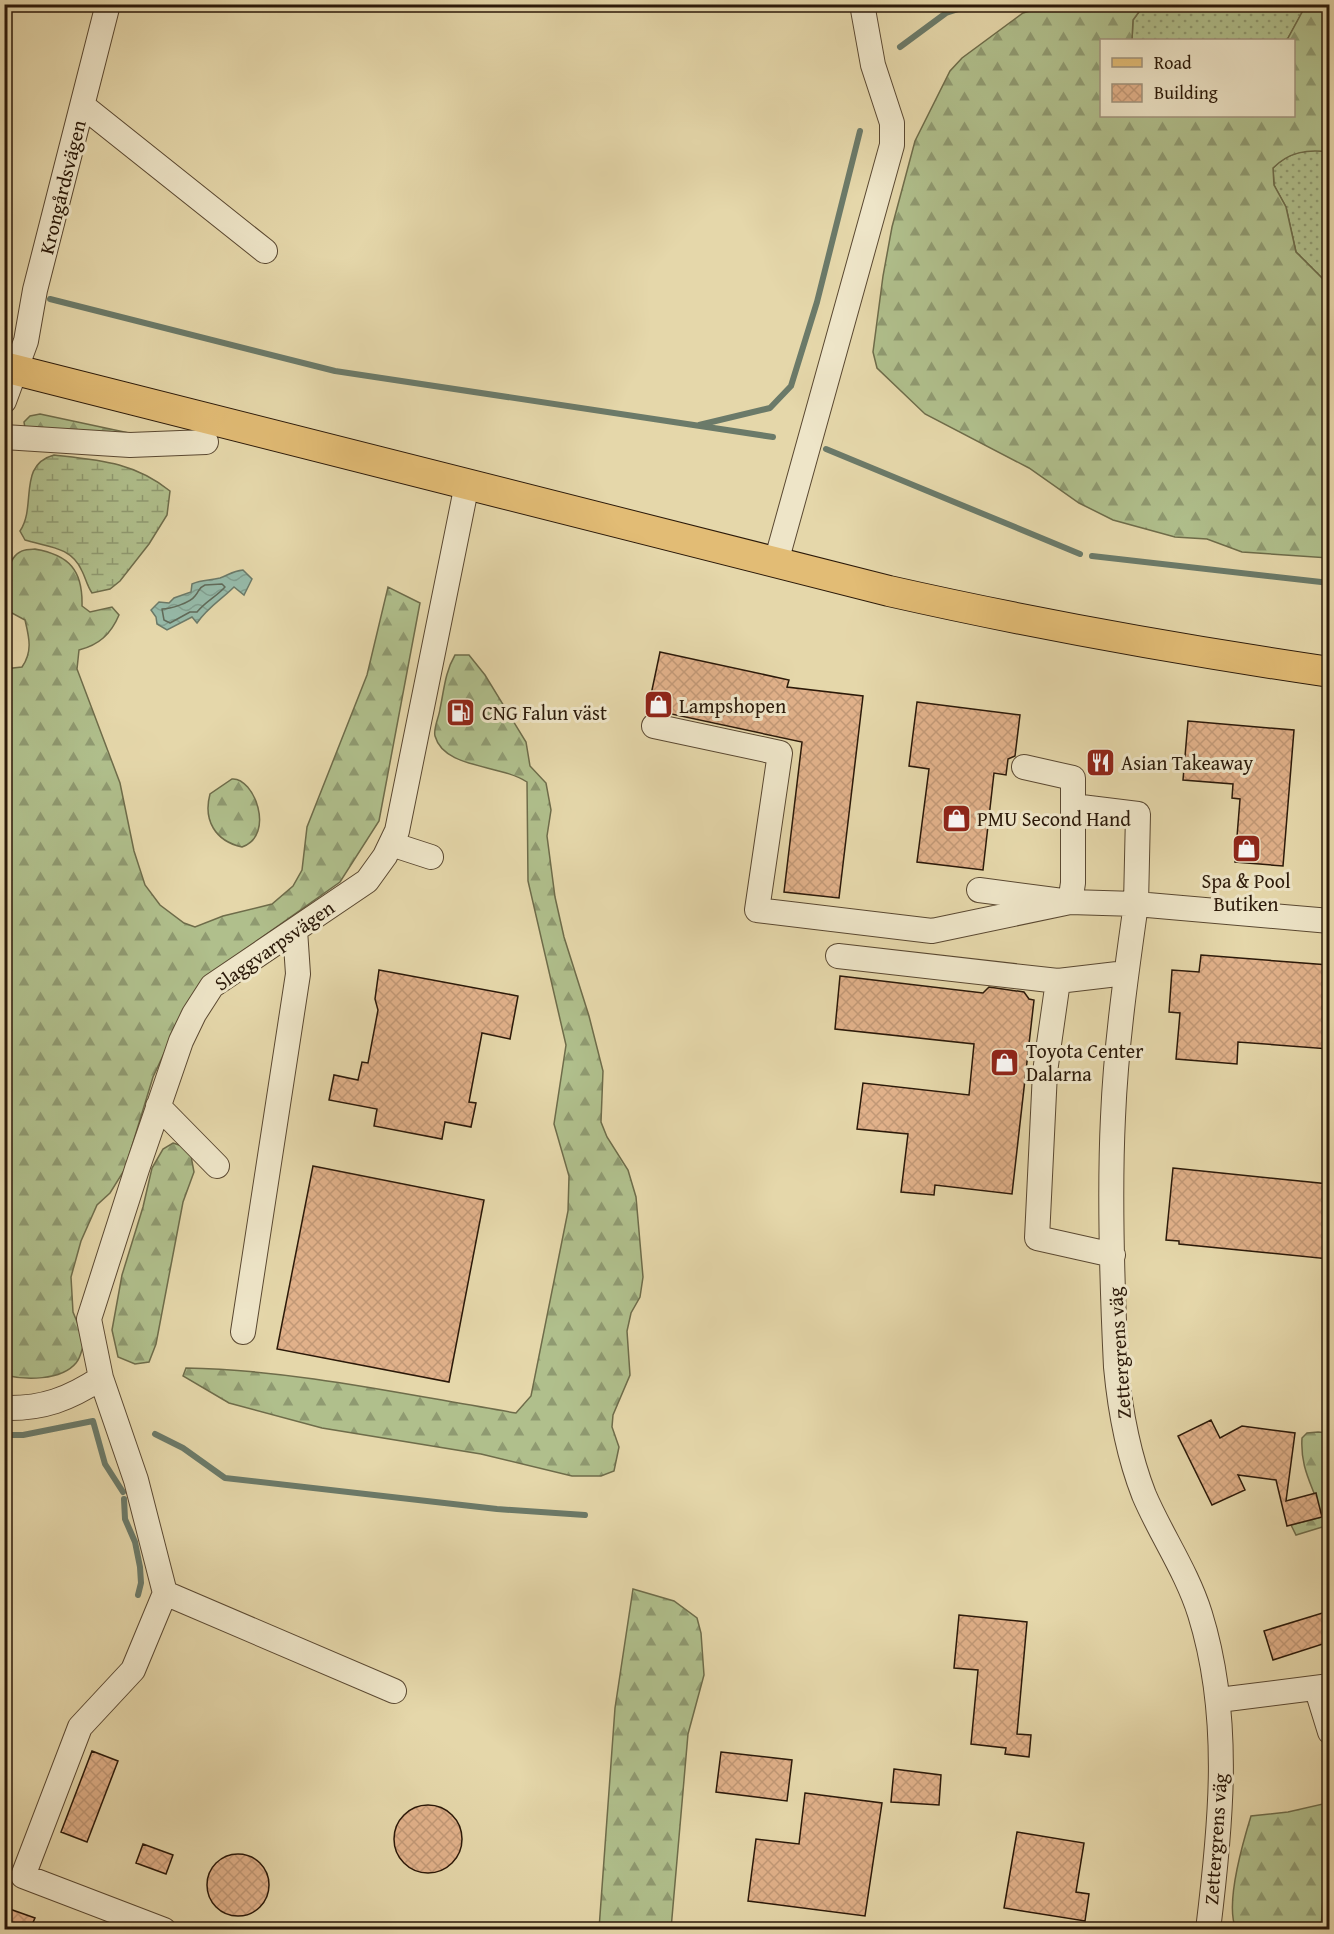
<svg xmlns="http://www.w3.org/2000/svg" width="1334" height="1934" font-family="'Gentium Book Plus',serif">
<style>
.grass{fill:url(#grass-dots);stroke:#6e6c4a;stroke-width:1.5}
.forest{fill:url(#forest-firs);stroke:#6e6c4a;stroke-width:1.5}
.wetland{fill:url(#wetland-marsh);stroke:#6e6c4a;stroke-width:1.5}
.water{fill:url(#water-waves);stroke:#6b7a69;stroke-width:1.5}
.lines{fill:none;stroke-linecap:round;stroke-linejoin:round}
.shore{stroke:#606a59;stroke-width:1.5}
.stream{stroke:#6b7a69;stroke-width:6}
.building{fill:url(#building-cross-hatch);stroke:#2b1909;stroke-width:1.5}
.minor-casing{stroke:#5a4831;stroke-width:26}
.major-casing{stroke:#2b1909;stroke-width:32}
.minor{stroke:#eee5c8;stroke-width:24}
.major{stroke:#e2bc75;stroke-width:30}
.labels{text-anchor:middle;dominant-baseline:central;stroke-width:6;stroke-linejoin:round;paint-order:stroke}
.street-label{font-size:20px;fill:#2b1909;stroke:#eee5c8}
.poi-label{font-size:20px;fill:#2b1909;stroke:#eee5c8;text-anchor:start}
</style>
<defs>
<pattern id="grass-dots" width="8" height="8" patternUnits="userSpaceOnUse" patternTransform="scale(1.5)"><rect width="8" height="8" fill="#b0bf8c"/><path d="M2 2h.1M6 6h.1" fill="none" stroke="#8f9a71" stroke-width="1.8" stroke-linecap="round"/></pattern>
<pattern id="forest-firs" width="22" height="20" patternUnits="userSpaceOnUse" patternTransform="scale(1.5)"><rect width="22" height="20" fill="#b0bf8c"/><path d="M5 1l3.5 6h-7zM16 11l3.5 6h-7z" fill="#8f9a71"/></pattern>
<pattern id="wetland-marsh" width="20" height="14" patternUnits="userSpaceOnUse" patternTransform="scale(1.5)"><rect width="20" height="14" fill="#b0bf8c"/><path d="M1 5h8M5 5V1M11 12h8M15 12V8" fill="none" stroke="#8f9a71"/></pattern>
<pattern id="water-waves" width="16" height="10" patternUnits="userSpaceOnUse" patternTransform="scale(1.5)"><rect width="16" height="10" fill="#96baa9"/><path d="M0 5q4-4 8 0t8 0" fill="none" stroke="#819f90"/></pattern>
<pattern id="building-cross-hatch" width="8" height="8" patternUnits="userSpaceOnUse" patternTransform="scale(1.5)"><rect width="8" height="8" fill="#e1b18a"/><path d="M0 0l8 8M0 8l8-8" fill="none" stroke="#c19876"/></pattern>
</defs>
<rect width="100%" height="100%" fill="#e5d7aa"/>
<filter id="stains"><feTurbulence type="fractalNoise" baseFrequency=".00333" numOctaves="4"/><feColorMatrix values="0 0 0 0 .2 0 0 0 0 .09 0 0 0 0 .02 0 0 0 .5 -.17"/></filter>
<radialGradient id="worn" r=".72"><stop offset=".6" stop-color="#630" stop-opacity="0"/><stop offset="1" stop-color="#630" stop-opacity=".3"/></radialGradient>
<!-- grass -->
<path class="grass" d="M1144 5H1306L1287 40H1132L1133 20Z
M1318 150 1329 152V285L1296 252 1286 207 1274 185 1273 168C1287 154 1299 151 1318 150Z"/>
<!-- forest -->
<path class="forest" d="M1050 5H1144L1133 20 1132 40H1102V116H1294V40H1287L1306 5H1329V152C1307 149 1289 152 1273 168L1274 185 1286 207 1296 252 1329 285V558L1242 552 1207 539 1175 537 1113 520 1079 503 1029 468 925 414 877 368 873 352 883 276 892 227 915 141 950 71 962 58 1023 13Z
M40 414 143 436 25 428 24 422 30 416Z
M35 549C69 555 83 570 82 606L90 612 112 607 119 615C111 634 99 645 79 650L77 669 120 783 134 851 145 885 160 905 184 923 195 927 223 916 272 904 293 886 302 870 307 827 367 675 388 587 420 603 379 821 340 882 206 977 189 1000 153 1077 125 1169 110 1193 97 1205 81 1241 71 1277 73 1312 85 1341C82 1347 81 1358 76 1363 61 1381 25 1380 4 1375V669L22 667C33 651 29 637 25 620L10 612C5 598 4 560 20 552 24 549 30 550 35 549Z
M455 655H469L485 675 526 742 530 766 546 783 551 810 547 836 555 897 564 937 589 1016 603 1071 601 1122 607 1137 628 1170 636 1197 643 1277 640 1297 631 1313 627 1331 630 1375 613 1415 612 1427 619 1447 614 1471 601 1476H572L481 1454 322 1428 229 1403 183 1376 186 1368C296 1370 407 1395 516 1413L531 1396 568 1211 569 1176 554 1124 566 1045 528 881 527 782C500 764 444 769 435 736 433 729 439 717 440 709 444 690 445 672 455 655Z
M232 779C254 777 276 835 242 847 215 841 203 820 210 794Z
M173 1143 182 1146 191 1156 194 1172 183 1202 156 1344 149 1362 135 1364 118 1357 112 1330 122 1275 143 1207 152 1168 163 1149Z
M1318 1432 1329 1433V1525L1296 1535 1291 1525 1322 1517C1314 1486 1300 1471 1302 1438L1307 1433Z
M633 1589 674 1601 697 1618 701 1633 704 1675 688 1734 671 1929H599L615 1708Z
M1327 1803 1329 1807 1321 1929H1236C1225 1905 1243 1842 1251 1816L1288 1812Z"/>
<!-- wetland -->
<path class="wetland" d="M54 455C99 460 134 462 170 491L167 515 149 544 120 581 110 589 92 593C87 586 86 579 82 571 71 546 47 547 25 540L20 531C37 506 17 465 54 455Z"/>
<!-- water -->
<path class="water" d="M243 570 252 579 244 595 234 587C221 600 208 607 197 623L192 617 167 630 157 624 156 617 151 610 159 602 169 603 174 598 191 592 192 584C203 579 209 581 220 578 229 575 232 571 243 570Z"/>
<g class="lines">
<!-- shore -->
<path class="shore" d="M205 585 222 584 225 587C216 597 206 601 197 612H190L170 623 164 620 162 609C170 609 190 603 195 596 200 590 198 588 205 585Z"/>
<!-- stream -->
<path class="stream" d="M900 47 946 13 974 4
M50 299 335 371 773 437
M699 425 770 408 791 386 817 302 860 131
M826 449 1080 554
M1092 556 1330 583
M155 1434 183 1448 225 1478 497 1509 585 1515
M4 1435H23L93 1421 105 1464 123 1492
M124 1499 125 1519 135 1542 140 1567 141 1583 138 1595"/>
</g>
<!-- building -->
<path class="building" d="M660 652 789 680 787 687 863 696 839 898 784 892 802 742 648 709Z
M917 702 1020 715 1015 756 1008 759 1006 775 994 773 983 870 917 862 929 769 909 766Z
M1188 721 1294 730 1283 866 1235 862 1240 799 1232 798 1233 784 1183 780Z
M1092 754H1109L1108 770H1091Z
M1201 955 1329 965V1049L1238 1042 1237 1064 1176 1059 1180 1013 1169 1012 1172 970 1199 972Z
M379 970 518 996 510 1039 482 1033 469 1102 476 1103 471 1127 445 1122 442 1139 374 1126 377 1109 329 1100 334 1075 358 1080 362 1062 368 1063 378 1010 375 999Z
M840 976 983 993 989 987 1024 992 1029 999 1034 1000 1012 1194 935 1185 934 1195 901 1192 908 1134 857 1129 863 1083 969 1095 974 1044 835 1029Z
M313 1166 484 1200 449 1382 277 1349Z
M1173 1168 1329 1184V1259L1179 1244V1241L1166 1240Z
M1211 1420 1220 1438 1242 1426 1295 1433 1286 1501 1316 1493 1322 1517 1287 1526 1276 1480 1238 1475 1245 1490 1212 1505 1178 1436Z
M1329 1611V1642L1273 1660 1264 1631Z
M959 1615 1027 1622 1017 1734 1031 1735 1029 1757 1005 1754 1006 1748 971 1744 978 1670 954 1668Z
M92 1751 118 1761 87 1842 61 1832Z
M721 1752 792 1760 787 1801 716 1792Z
M894 1769 941 1775 939 1805 891 1802Z
M805 1793 882 1803 865 1916 748 1901 756 1839 799 1844Z
M394 1839a34 34 0 1 1 68 0a34 34 0 1 1-68 0Z
M1017 1832 1084 1843 1076 1892 1089 1894 1085 1921 1004 1908Z
M143 1844 173 1855 166 1874 136 1863Z
M207 1885a31 31 0 1 1 62 0a31 31 0 1 1-62 0Z
M4 1907 35 1918 30 1929H4Z"/>
<g class="lines">
<defs>
<path id="minor" d="M83 106 265 251
M4 401 26 341 35 290 108 4
M4 437 130 445 206 442
M776 562 892 145V123L873 65 862 4
M654 726 780 753 757 910 932 931 1070 902 1073 883V778L1024 767
M1073 806 1138 814 1136 904 1330 921
M391 844 431 857
M979 890 1070 902 1136 904C1126 975 1116 1045 1113 1117 1109 1199 1112 1284 1116 1367 1120 1410 1128 1454 1144 1495 1161 1535 1187 1572 1200 1614 1232 1717 1221 1825 1208 1930
M838 956 1058 981 1126 973
M1058 981 1045 1072 1037 1238 1113 1255
M158 1106 217 1166
M243 1332 298 974 295 930
M4 1408C43 1409 69 1399 101 1378
M1317 1690 1330 1732
M394 1691 165 1593 136 1480 101 1378 89 1319 137 1169 181 1041 194 1014 212 986 367 881 385 856 397 831 467 484
M1219 1700 1330 1686
M164 1930 23 1876 80 1727 133 1670 165 1593"/>
<path id="major" d="M4 367 889 591C1035 624 1181 650 1330 672"/>
</defs>
<!-- minor casing -->
<use href="#minor" class="minor-casing"/>
<!-- major casing -->
<use href="#major" class="major-casing"/>
<!-- minor -->
<use href="#minor" class="minor"/>
<!-- major -->
<use href="#major" class="major"/>
</g>
<!-- icons -->
<defs>
<symbol id="shop-square" viewBox="-11 -11 22 22"><rect x="-9" y="-9" width="18" height="18" rx="4" fill="#8f2418" stroke="#eee5c8"/><path d="M-5-2.5h2.3a2.7 3.5 0 0 1 5.4 0H5L5.5 6h-11ZM-1.5-2.5h3a1.5 2.3 0 0 0-3 0Z" fill="#fff"/></symbol>
<symbol id="fuel-square" viewBox="-11 -11 22 22"><rect x="-9" y="-9" width="18" height="18" rx="4" fill="#8f2418" stroke="#eee5c8"/><path d="M-5.5-6h7V0h2V4h1.3V-2.5L3-4.5l.8-.8L6-3V5H2.5V1h-1V6h-7ZM-4.2-4.7v3.2H.2V-4.7Z" fill="#fff"/></symbol>
<symbol id="restaurant-square" viewBox="-11 -11 22 22"><rect x="-9" y="-9" width="18" height="18" rx="4" fill="#8f2418" stroke="#eee5c8"/><path d="M-5-6h1v4h1v-4h1v4h1v-4h1v5L-1.5 .5V6h-2V.5L-5-1ZM5-6V6H3V1.5H1.5Q1.5-4 5-6Z" fill="#fff"/></symbol>
</defs>
<g fill-rule="evenodd">
<use href="#shop-square" x="642" y="688" width="33" height="33"/>
<use href="#fuel-square" x="444" y="696" width="33" height="33"/>
<use href="#restaurant-square" x="1084" y="746" width="33" height="33"/>
<use href="#shop-square" x="940" y="802" width="33" height="33"/>
<use href="#shop-square" x="1230" y="832" width="33" height="33"/>
<use href="#shop-square" x="988" y="1046" width="33" height="33"/>
</g>
<g class="labels">
<!-- street labels -->
<g class="street-label">
<text transform="translate(62 187) rotate(-76)">Krongårdsvägen</text>
<text transform="translate(274 945) rotate(-35)">Slaggvarpsvägen</text>
<text transform="translate(1119 1353) rotate(-94)">Zettergrens väg</text>
<text transform="translate(1215 1839) rotate(-86)">Zettergrens väg</text>
</g>
<!-- poi labels -->
<g class="poi-label">
<text x="679" y="705">Lampshopen</text>
<text x="482" y="712">CNG Falun väst</text>
<text x="1121" y="762">Asian Takeaway</text>
<text x="977" y="818">PMU Second Hand</text>
<text x="1246" y="880" text-anchor="middle">Spa &amp; Pool<tspan x="1246" dy="23">Butiken</tspan></text>
<text x="1026" y="1050">Toyota Center<tspan x="1026" dy="23">Dalarna</tspan></text>
</g>
</g>
<!-- margin -->
<rect width="1334" height="1934" fill="none" stroke="#e5d7aa" stroke-width="24"/>
<rect x="6" y="6" width="1322" height="1922" fill="none" stroke="#2b1909" stroke-width="3"/>
<rect x="12" y="12" width="1310" height="1910" fill="none" stroke="#2b1909" stroke-width="1.5"/>
<!-- legend -->
<rect x="1100" y="39" width="195" height="78" fill="#eee5c8" stroke="#a0937c" stroke-width="1.5"/>
<rect x="1112" y="58" width="30" height="9" fill="#e2bc75" stroke="#a0937c" stroke-width="1.5"/>
<text x="1154" y="69" font-size="18" fill="#2b1909">Road</text>
<rect x="1112" y="84" width="30" height="18" fill="url(#building-cross-hatch)" stroke="#a0937c" stroke-width="1.5"/>
<text x="1154" y="99" font-size="18" fill="#2b1909">Building</text>
<rect width="100%" height="100%" filter="url(#stains)"/>
<rect width="100%" height="100%" fill="url(#worn)"/>
</svg>
